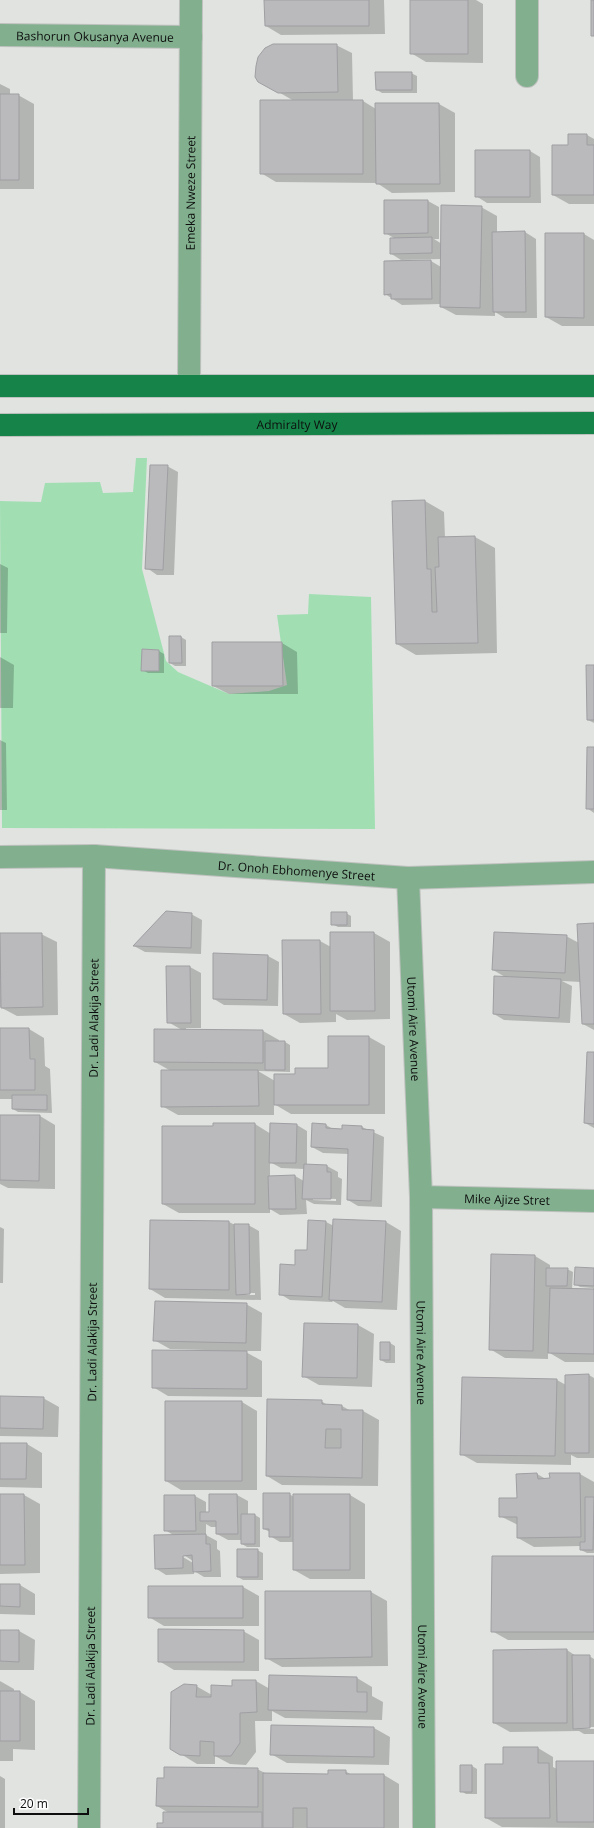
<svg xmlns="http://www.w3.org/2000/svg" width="594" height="1828" font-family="'Open Sans',sans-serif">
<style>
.green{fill:#a1dfb3}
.shadow{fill:#0003;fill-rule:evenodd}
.building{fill:#bababd;stroke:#9f9ea2;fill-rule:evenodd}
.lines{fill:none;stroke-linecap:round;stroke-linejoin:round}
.minor-casing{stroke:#bec1be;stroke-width:24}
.major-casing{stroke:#bec1be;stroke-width:24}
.minor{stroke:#82b08f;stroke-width:22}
.major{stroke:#168449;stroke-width:22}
.labels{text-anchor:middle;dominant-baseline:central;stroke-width:3.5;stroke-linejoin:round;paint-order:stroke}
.street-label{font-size:12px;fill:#0d0e0d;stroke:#fff}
</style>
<rect width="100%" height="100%" fill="#e0e3e0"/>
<!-- green -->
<path class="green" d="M136 458H147L142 569 166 661 178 672 229 694 269 691 287 685 277 615 308 614 309 594 371 597 375 829 2 828 0 501 41 502 45 483 100 482 103 493 133 492Z"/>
<!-- shadow -->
<path class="shadow" d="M265 0H384L385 34 281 35 266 26Z
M411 0H476L483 4V63L426 62 411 53Z
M336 45 352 53 353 101H363L376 109V104H439L455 113V192L392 193 377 183 276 182 261 173 294 101 275 90Z
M411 73 417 76V93H382L377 90Z
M0 84 10 89V95H18L34 104V189H0Z
M587 135 594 139V204H569L553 195 569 146Z
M530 151 540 157 541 203H487L476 196Z
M385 201H428L439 207V239H434L442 244 481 207 497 216V233L525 232 536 239 537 318H505L495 312V316L456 315 441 307V304L402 305 385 294 431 261 441 267V259L401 260 390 253 394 238 385 233Z
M584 234 594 240V326H562L546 317Z
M167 466 178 472 174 575H157L147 568Z
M425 501 444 512 445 538 475 537 495 548 497 653 416 655 397 644Z
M0 564 8 568 7 633H0Z
M181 637 186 640V666H175L170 663Z
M282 643 297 652 298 694H229L213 686Z
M143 650 159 651 164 654V673H148L142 670Z
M0 657 14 665 13 708H0Z
M594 666V723L588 720Z
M0 740 6 743 7 810H0Z
M594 748V813L587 808Z
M167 912 191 914 202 920 201 954 145 952 134 946Z
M346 913 351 916V927H338L332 924Z
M594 924V1030L583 1024 581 982 562 981 572 986 570 1023 504 1020 494 1014 507 978 493 970 566 936 579 943Z
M331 933H374L390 942V1019L347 1020 336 1014V1022L300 1023 284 1014 283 941H320L331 947Z
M41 934 57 942 58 1015 17 1016 0 1007V1022V938Z
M214 954 268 956 279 962 278 1006 224 1005 214 999Z
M190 967 201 973V1028H186V1030L263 1031 279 1040V1042H285L290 1045V1072L258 1071 275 1081 296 1075 329 1069V1037H369L385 1046V1114H291L274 1104V1115H178L162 1106 171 1071 155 1062 182 1030 168 1022Z
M0 1029H29L44 1038 45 1066 50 1069 52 1113 18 1112 13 1109V1099H0Z
M594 1053V1128L585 1123Z
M0 1116H40L55 1125V1189L8 1188 0 1184Z
M255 1124 271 1134 297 1125 307 1131V1165L327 1166 338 1172V1177L342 1179 341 1205 314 1204 306 1200 307 1214 280 1215 270 1209V1213H179L163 1204 214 1127ZM270 1162 281 1168 304 1169V1181L295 1176 270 1177ZM313 1198 336 1199V1201L313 1200Z
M326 1125 333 1129 343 1130V1126L362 1127 384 1137 382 1207 358 1206 348 1200 349 1154 323 1153 312 1147Z
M151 1221 229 1222 235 1225H248L259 1231 261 1300 165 1298 150 1289ZM246 1293H255V1295H246Z
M326 1222 334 1226 386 1222 401 1231 397 1310 345 1308 333 1301 332 1302 290 1300 280 1294 295 1266 308 1251Z
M0 1227 4 1229 3 1283H0Z
M535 1256 550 1265V1269H567L573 1272 572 1290H593V1288L580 1287 575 1284 594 1269V1362H565L548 1352V1359L505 1358 490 1349Z
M246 1304 262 1313 261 1351H244L262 1361V1397L168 1396 153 1387 204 1352V1350L170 1349 154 1340Z
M305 1324 358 1325 374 1334 372 1387 319 1385 303 1376Z
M381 1343H390L395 1346V1363H386L381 1360Z
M589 1375 594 1378V1458H577L571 1455V1465L477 1463 461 1454 557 1380 566 1385V1376Z
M0 1397 43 1398 59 1407 58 1437 0 1436Z
M321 1401 329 1406H342L351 1411H363L379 1420 378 1486 282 1485 267 1476Z
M242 1402 257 1411V1490H181L166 1481Z
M0 1444H27L42 1453V1488L0 1487Z
M537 1474 546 1479 580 1474 594 1482V1553H587L581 1550V1546L534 1547 518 1538V1525L500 1516 518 1499Z
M289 1494 294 1497 350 1495 365 1504V1579H310L294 1570V1542H280L270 1536V1532L264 1529Z
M0 1495H24L40 1504V1573L0 1574Z
M237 1495 248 1501V1515H255L260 1518V1547H247L242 1544V1540H228L217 1534V1527H211L206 1524V1535L217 1541V1549L220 1551 221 1577H204L194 1571V1574L166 1575 155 1568 175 1536 165 1530V1496H195L206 1502V1513H210ZM179 1552 193 1561V1563L178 1554Z
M257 1550 263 1553V1580H243L238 1577Z
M594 1557V1640H508L492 1631Z
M0 1585H20L35 1594V1615L0 1614Z
M149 1587H243L259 1596V1626H164L149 1617Z
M266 1592H371L387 1601 388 1666 282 1667 266 1658Z
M0 1631H19L35 1640 34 1670H0Z
M243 1631 259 1640V1671L174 1670 159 1661Z
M567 1650 576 1656H589L594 1659V1727H583V1729H594V1734H584L579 1731 510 1732 494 1723Z
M357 1678 372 1687V1696L383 1702 382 1720 285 1718 272 1711V1721H255L256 1752 246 1765 230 1764 215 1756V1764H197L171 1748 196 1686 212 1695 233 1687V1681H256L270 1689Z
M0 1681 14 1689V1692H20L35 1701V1750L13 1749V1761H0Z
M272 1726 374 1728 390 1737 389 1765 287 1763 271 1754Z
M538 1748 553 1757V1767L557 1769 594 1762V1828L502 1827 486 1818 504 1765Z
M472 1766 477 1769V1794H466L461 1791Z
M257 1769 267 1774 329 1775 345 1771 352 1775H384L399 1784V1828H158L164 1824 169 1813 157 1806Z
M0 1776 5 1779V1828H0Z"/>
<!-- building -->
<path class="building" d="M264 0H369V26H265Z
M410 0H468V54H410Z
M591 0H594V36H591Z
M273 44H337L338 92 278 93 258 82 255 77 256 66 258 57 265 48Z
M375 72H412V90H376Z
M0 94H19V180H0Z
M260 100H363V174H260Z
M375 103H439L440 184H376Z
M568 134H587V145H594V195H552V145H568Z
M475 150H530V197H475Z
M384 200H428V233L384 234Z
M441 205 482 206 480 308 440 307Z
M525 231 526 312H493L492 232Z
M545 233H584V318L545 317Z
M432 237V253L390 254V238Z
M431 260 432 299H391V294L384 295V261Z
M150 465H168L163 570 145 569Z
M425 500 427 569H431L432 612H437L435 567H439L438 537 475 536 478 643 396 644 392 501Z
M169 636H181L182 663H169Z
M212 642H282L283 686H212Z
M142 649 159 650V671H141Z
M586 665H594V720H587Z
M587 747H594V809H586Z
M166 911 192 913 191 948 133 946Z
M331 912H347V925H331Z
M594 923V1024H582L577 924Z
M330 932H374L375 1011H330Z
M494 932 567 935 565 973 492 970Z
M0 933H42L43 1007 1 1008Z
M282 940H320L321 1014H283Z
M213 953 268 955 267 1000 213 999Z
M166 966H190L191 1023H167Z
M494 976 561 979 559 1018 493 1014Z
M0 1028H29L30 1059H35V1090H0Z
M154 1029 263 1030V1063L154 1062Z
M328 1036H369V1105H274V1074H295V1068H328Z
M265 1041H285V1070H265Z
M587 1052H594V1124L584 1123Z
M161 1070H258L259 1106 161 1107Z
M12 1095H47V1110L12 1109Z
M0 1115H40L39 1181 0 1180Z
M213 1123H255V1204H162V1126H213Z
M270 1123 297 1124 296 1163H269Z
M312 1123 326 1124V1128L342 1129V1125L362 1126V1129L374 1130 371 1201 347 1200 348 1149 311 1147Z
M304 1164 327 1165V1172H331V1199H302Z
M295 1175 296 1209H269L268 1176Z
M333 1219 386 1221 382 1302 329 1300Z
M150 1220 229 1221V1290L149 1289Z
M308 1220 326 1221 322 1297 279 1295 280 1264 295 1265V1250H307Z
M234 1224H249L250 1294 236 1295Z
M491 1254 535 1255 533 1351 489 1350Z
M575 1267 594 1268V1286L574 1285Z
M546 1268H568L567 1286H546Z
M550 1288 594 1289V1354L548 1353Z
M155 1301 247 1303 246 1343 153 1341Z
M304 1323 358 1324 357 1378 302 1377Z
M380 1342H390V1360H380Z
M152 1350 247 1351V1389L152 1388Z
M589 1374V1453H565V1375Z
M462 1377 557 1379 555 1456 460 1455Z
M0 1396 44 1397 43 1429 0 1428Z
M267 1399 322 1400V1404L342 1405V1410H363L362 1478 266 1476ZM326 1429H341V1448H325Z
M165 1401H242V1481H165Z
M0 1443H27L26 1479H0Z
M537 1473 538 1479 550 1478 549 1473H580L581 1537 517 1538V1517H499V1498H517L516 1474Z
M263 1493H290V1537H269V1529H263Z
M0 1494H24L25 1565H0Z
M209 1494H237L238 1534H216V1521H200V1512H209Z
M293 1494H350V1570H293Z
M164 1495H195L196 1531H164Z
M585 1497H594L593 1550H580V1542H585Z
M241 1514H255V1544H241Z
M206 1534V1544H210L211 1571 193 1572 192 1555 183 1556V1568L155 1569 154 1535Z
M237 1549H258V1577H237Z
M492 1556H594V1632H491Z
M0 1584H20V1607L0 1606Z
M148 1586H243V1618H148Z
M265 1591H371L372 1657 265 1659Z
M158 1629 244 1630V1662H158Z
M0 1630H19V1662L0 1661Z
M567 1649V1723H493V1650Z
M572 1655H590V1728L573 1729Z
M269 1675 357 1677V1692H367V1712L268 1710Z
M232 1680H256L257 1712 240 1713V1743L231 1756H214V1742L200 1741V1756L180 1755 170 1749 171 1692 184 1684 197 1685 196 1697H211V1685L232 1686Z
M0 1691H20V1741H0Z
M271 1725 374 1727V1757L270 1755Z
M503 1747H538V1763H549L550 1818H485V1764H503Z
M556 1761H594V1822H557Z
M460 1765H472V1792H460Z
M164 1767 258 1768V1807L156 1806 157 1778H164Z
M328 1770H346V1774H384V1828H307V1808H293V1828H263V1773L328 1774Z
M163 1812H262V1828H157V1823H163Z"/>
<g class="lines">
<defs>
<g id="minor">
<path id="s1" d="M0 35 191 37"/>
<path d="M527 76V0"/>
<path id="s2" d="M189 386 191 0"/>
<path id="s3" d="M0 857 94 856 408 878 594 872"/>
<path id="s4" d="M408 878 421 1197 424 1828"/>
<path id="s5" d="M421 1197 594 1201"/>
<path id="s6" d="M89 1828 94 856"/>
</g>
<g id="major">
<path d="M0 386H594"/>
<path id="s7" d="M0 425 594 423"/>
</g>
</defs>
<!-- minor casing -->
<use href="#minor" class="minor-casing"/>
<!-- major casing -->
<use href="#major" class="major-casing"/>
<!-- minor -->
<use href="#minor" class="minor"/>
<!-- major -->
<use href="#major" class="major"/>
</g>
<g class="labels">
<!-- street labels -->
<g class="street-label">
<text stroke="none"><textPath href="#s1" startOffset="95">Bashorun Okusanya Avenue</textPath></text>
<text stroke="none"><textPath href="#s2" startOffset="193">Emeka Nweze Street</textPath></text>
<text stroke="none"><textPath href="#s7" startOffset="297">Admiralty Way</textPath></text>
<text stroke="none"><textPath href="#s3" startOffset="297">Dr. Onoh Ebhomenye Street</textPath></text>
<text stroke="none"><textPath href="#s6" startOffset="810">Dr. Ladi Alakija Street</textPath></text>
<text stroke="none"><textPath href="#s4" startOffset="151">Utomi Aire Avenue</textPath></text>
<text stroke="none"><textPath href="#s5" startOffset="86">Mike Ajize Stret</textPath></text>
<text stroke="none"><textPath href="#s6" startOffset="486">Dr. Ladi Alakija Street</textPath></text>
<text stroke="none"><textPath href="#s4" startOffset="475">Utomi Aire Avenue</textPath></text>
<text stroke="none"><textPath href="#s6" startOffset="162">Dr. Ladi Alakija Street</textPath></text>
<text stroke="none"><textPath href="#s4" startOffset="799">Utomi Aire Avenue</textPath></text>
</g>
</g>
<!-- scale -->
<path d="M14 1808v6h74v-6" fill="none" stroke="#0d0e0d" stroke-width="2"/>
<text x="20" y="1808" font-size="12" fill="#0d0e0d" stroke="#ffffff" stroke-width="3" paint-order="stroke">20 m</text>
</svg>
